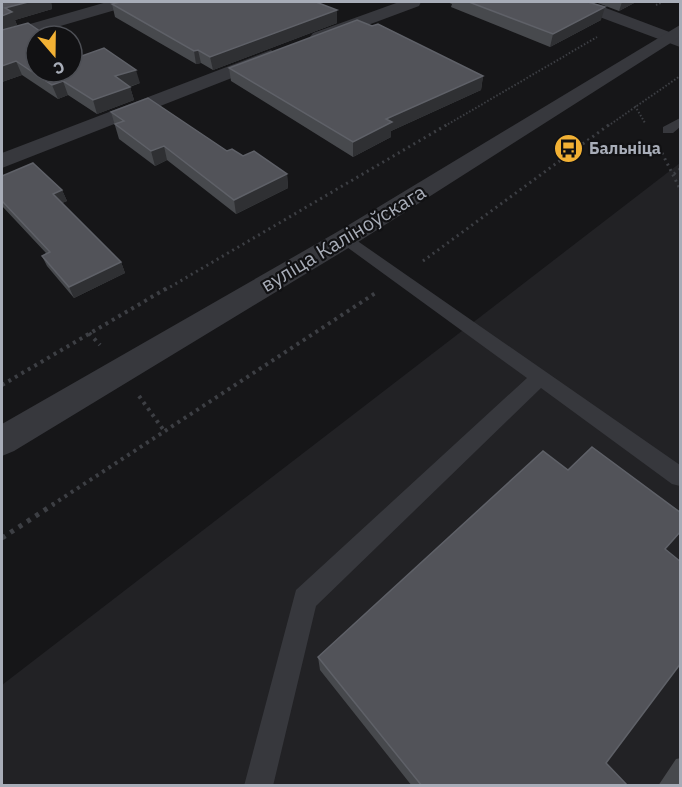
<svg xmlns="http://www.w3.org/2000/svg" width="682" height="787" font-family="'IBM Plex Sans',sans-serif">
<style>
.built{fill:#222225}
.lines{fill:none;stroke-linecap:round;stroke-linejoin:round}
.path-far3{stroke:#3d3f44;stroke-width:2;stroke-dasharray:1.5 2;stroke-linecap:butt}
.path-far2{stroke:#3d3f44;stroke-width:3;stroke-dasharray:2 4;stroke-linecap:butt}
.path-far1{stroke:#3d3f44;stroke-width:4;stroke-dasharray:3 4.5;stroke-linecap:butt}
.path{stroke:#3d3f44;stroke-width:5;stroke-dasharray:4 6;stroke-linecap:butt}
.service{fill:#37383d;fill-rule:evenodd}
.minor{fill:#37383d;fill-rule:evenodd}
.tertiary{fill:#37383d;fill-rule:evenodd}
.wall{fill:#47494d}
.shaded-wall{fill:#2f3033}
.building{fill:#525359;stroke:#5f6168;stroke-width:1.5}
.labels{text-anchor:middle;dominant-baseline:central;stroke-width:4.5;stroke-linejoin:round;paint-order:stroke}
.far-poi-label{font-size:16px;font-weight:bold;fill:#a8adb8;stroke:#111113;text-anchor:start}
.street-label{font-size:20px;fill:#a8adb8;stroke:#111113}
</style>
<rect width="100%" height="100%" fill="#161618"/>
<!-- built -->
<path class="built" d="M680 163V785L2 786V685Z"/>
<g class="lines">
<!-- path-far3 -->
<path class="path-far3" d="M656 5 663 2
M635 106 645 123
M445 126 597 37
M608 126 680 76"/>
<!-- path-far2 -->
<path class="path-far2" d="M662 153 680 189
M674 174 680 169
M423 261 610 124
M165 290 448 124"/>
<!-- path-far1 -->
<path class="path-far1" d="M89 333 100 345
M2 385 167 288
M139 396 165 432
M52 505 377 292"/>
<!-- path -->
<path class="path" d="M2 538 54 504"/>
<!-- service -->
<path class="service" d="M680 118V127L673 133H663V127Z
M346 233 680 465V486L672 484 541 388 316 606 273 786H244L296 590 527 378 340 242 338 238 340 234Z"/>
<!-- minor -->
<path class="minor" d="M107 2H131L129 6 2 43V32Z
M399 2H421L419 6 325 41 319 42 310 37 313 33Z
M568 2H590L680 36V47L570 6Z
M271 50 280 56 278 60 2 168V153Z"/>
<!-- tertiary -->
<path class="tertiary" d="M680 25V37L355 244 14 451 2 456V424L337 232Z"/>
</g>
<!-- wall -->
<path class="wall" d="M2 2H51L52 9 15 20 17 25 7 28 140 83 130 87 134 100 97 114 68 95 58 99 22 75 2 82Z
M447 2H588L601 20 550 47 451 7 452 4Z
M595 2H636L619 11Z
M112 4 337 10V23L213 70 201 63 196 64 115 17Z
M229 68 483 76 481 90 391 131V137L353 157 231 81Z
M111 112 243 156 287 174 288 188 236 214 167 160 155 166 119 139Z
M2 176 62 190 67 201 62 203 121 262 125 273 74 298 47 266 42 256 46 253 2 206Z
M318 657 606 763 628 786H412L320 670Z
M681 758V786H658L676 759Z"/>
<!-- shaded-wall -->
<path class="shaded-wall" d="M28 2H51L52 9 15 20 17 25 2 30V16L5 8Z
M622 2H636L619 11Z
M605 7 601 20 550 47 553 34Z
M337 10V23L213 70 210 57Z
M198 50 201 63 196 64 194 51Z
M16 61 22 75 2 82V66Z
M136 70 140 83 119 90 115 76Z
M483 76 481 90 391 131V137L353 157V142L386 119Z
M63 81 68 95 58 99 52 85Z
M130 87 134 100 97 114 93 100Z
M164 146 167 160 155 166 151 151Z
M287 174 288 188 236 214 234 200Z
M62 190 67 201 58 205 53 194Z
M121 262 125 273 74 298 69 287Z"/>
<!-- building -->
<path class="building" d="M2 2H28L5 8 12 12 2 16Z
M120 2H316L337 10 210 57 198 50 194 51 112 4Z
M469 2H588L605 7 553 34Z
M357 20 372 26 378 24 483 76 386 119 392 122 353 142 229 68Z
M28 23 47 36H36V72H72V53L79 57 104 48 136 70 115 76 130 87 93 100 63 81 52 85 16 61 2 66V30Z
M148 98 227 151 232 149 243 156 254 151 287 174 234 200 164 146 151 151 115 124 124 121 111 112Z
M33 163 62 190 53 194 121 262 69 287 42 256 50 252 2 201V176Z
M592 447 681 513V531L665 549 681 562V663L606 763 628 786H422L318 657 543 451 568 470Z"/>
<!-- icons -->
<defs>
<symbol id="bus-disc" viewBox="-11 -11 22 22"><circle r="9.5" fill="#f2b134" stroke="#111113"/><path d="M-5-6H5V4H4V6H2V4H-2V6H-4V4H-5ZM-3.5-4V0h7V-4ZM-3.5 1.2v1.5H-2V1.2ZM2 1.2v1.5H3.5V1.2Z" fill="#111"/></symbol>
</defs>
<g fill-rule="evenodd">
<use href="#bus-disc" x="552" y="132" width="33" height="33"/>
</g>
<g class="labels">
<!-- far-poi labels -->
<g class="far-poi-label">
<text x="589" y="148">Бальніца</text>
</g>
<!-- street labels -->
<g class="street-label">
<text transform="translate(343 238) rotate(-31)">вуліца Каліноўскага</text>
</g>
</g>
<!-- border -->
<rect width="682" height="787" fill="none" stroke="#a8adb8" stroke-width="6"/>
<!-- north arrow -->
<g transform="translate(54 54) rotate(160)"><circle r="28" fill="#111113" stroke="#4d4f55" stroke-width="1.5"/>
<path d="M0-4.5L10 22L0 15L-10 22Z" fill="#f2b134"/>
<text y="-9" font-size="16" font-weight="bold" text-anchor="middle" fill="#a8adb8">С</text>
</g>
</svg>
